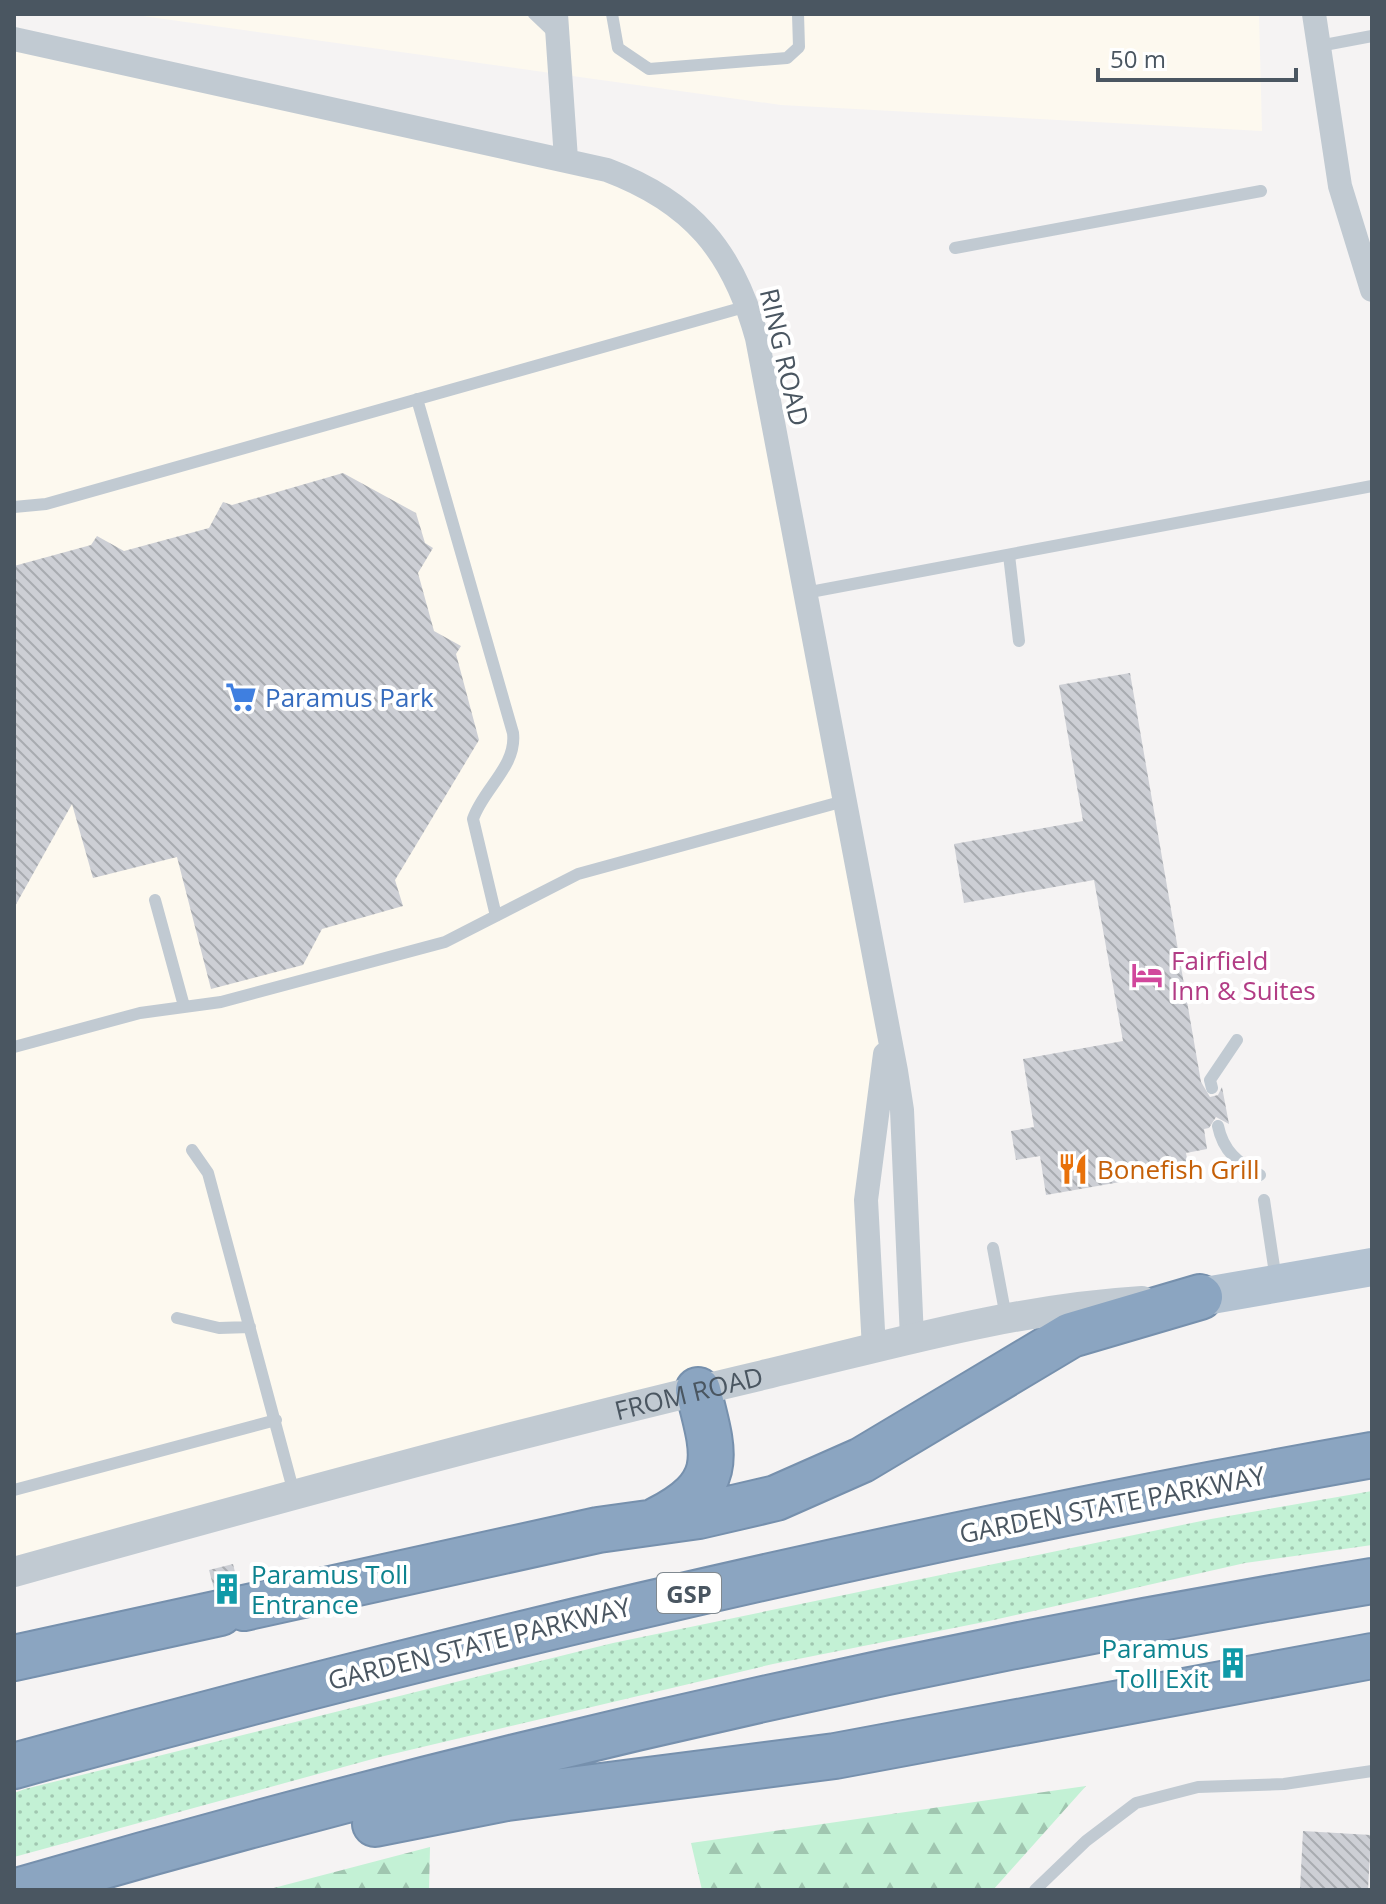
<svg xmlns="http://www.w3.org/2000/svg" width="1386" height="1904" font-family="'Open Sans',sans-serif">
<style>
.commercial{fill:#fdf9ef}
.grass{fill:url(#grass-dots)}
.forest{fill:url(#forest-firs)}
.building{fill:url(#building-back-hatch)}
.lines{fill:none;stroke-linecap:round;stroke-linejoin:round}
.motorway-casing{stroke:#7690ad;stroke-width:48}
.service{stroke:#c1cad2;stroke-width:12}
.minor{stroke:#c1cad2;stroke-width:24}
.tertiary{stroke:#c1cad2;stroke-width:30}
.primary{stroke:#b3c2d1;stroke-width:38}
.motorway{stroke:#8ba5c1;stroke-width:44}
.labels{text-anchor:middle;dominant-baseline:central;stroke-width:8;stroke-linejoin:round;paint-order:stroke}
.shield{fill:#fff;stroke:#808990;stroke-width:2}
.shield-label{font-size:24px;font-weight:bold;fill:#4a5661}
.street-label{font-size:26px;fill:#4a5661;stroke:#fff}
.shop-label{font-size:26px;fill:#366cbe;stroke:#fff;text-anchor:start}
.hotel-label{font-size:26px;fill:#b23c85;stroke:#fff;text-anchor:start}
.food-label{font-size:26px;fill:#c56008;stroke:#fff;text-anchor:start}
.culture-label{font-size:26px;fill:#0d838f;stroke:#fff;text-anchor:start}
</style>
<defs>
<pattern id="grass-dots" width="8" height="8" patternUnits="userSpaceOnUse" patternTransform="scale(2)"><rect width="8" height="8" fill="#c3f1d5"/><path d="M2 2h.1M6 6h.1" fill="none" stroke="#a0c6b0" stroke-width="1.8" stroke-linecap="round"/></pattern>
<pattern id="forest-firs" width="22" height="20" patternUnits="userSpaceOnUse" patternTransform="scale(2)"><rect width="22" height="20" fill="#c3f1d5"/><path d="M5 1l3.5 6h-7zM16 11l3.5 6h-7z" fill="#a0c6b0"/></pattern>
<pattern id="building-back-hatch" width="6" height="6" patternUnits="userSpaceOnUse" patternTransform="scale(2)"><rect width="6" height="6" fill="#cdcfd5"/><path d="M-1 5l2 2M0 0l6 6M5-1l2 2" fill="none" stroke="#a8abb0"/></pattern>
</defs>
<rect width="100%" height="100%" fill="#f5f3f3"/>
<!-- commercial -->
<path class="commercial" d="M128 14H1259L1262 131 781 105Z
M14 39 631 179 730 264 887 1028 879 1107 874 1349 14 1572Z"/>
<!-- grass -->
<path class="grass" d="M1372 1491V1545L1245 1563 989 1621 773 1664 380 1757 14 1857V1793L25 1789 613 1643 1211 1519Z"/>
<!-- forest -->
<path class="forest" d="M1086 1786 993 1890H702L691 1843Z
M430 1847 429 1890H266Z"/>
<!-- building -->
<path class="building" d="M343 473 416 513 425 543 433 548 418 573 434 631 461 646 456 654 479 740 395 880 403 906 322 929 303 965 211 989 177 857 93 878 72 804 14 908V566L91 545 97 536 124 551 209 528 223 502 232 505Z
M1130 673 1201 1082 1210 1097 1218 1095 1222 1087 1229 1124 1216 1117 1209 1128 1204 1129 1207 1149 1186 1153 1189 1170 1046 1195 1040 1156 1016 1160 1011 1131 1034 1127 1023 1059 1123 1041 1094 880 964 903 954 844 1083 821 1059 685Z
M233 1564 238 1584 228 1589H214L209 1570Z
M1303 1831 1371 1835 1368 1890H1300Z"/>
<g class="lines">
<defs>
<path id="motorway" d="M657 1520C726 1485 715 1456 698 1390
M244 1608 598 1530 699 1516 776 1498 862 1460 1071 1335 1200 1297
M14 1658 220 1613
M14 1766C462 1642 914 1536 1372 1455
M375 1824 507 1798 835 1756 1372 1656
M20 1890C463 1761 917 1656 1372 1581"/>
</defs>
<!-- motorway casing -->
<use href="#motorway" class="motorway-casing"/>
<!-- service -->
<path class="service" d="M534 14 555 34
M612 14 618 48 649 69 787 58 799 47 798 14
M1319 46 1372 36
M955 248 1261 191
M417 399 513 733C517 766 483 789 473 819L496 916
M14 507 46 504 748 306
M1009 555 1019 641
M805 593 1372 486
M155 900 184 1006
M14 1047 140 1013 221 1002 445 942 578 874 844 801
M1212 1088 1210 1080 1237 1040
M1218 1126C1223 1151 1238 1163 1260 1175
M192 1150 208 1173 294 1493
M1264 1200 1276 1280
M993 1248 1006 1317
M177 1318 219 1328 250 1327
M14 1490 276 1420
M1035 1890 1086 1841 1136 1803 1198 1787 1284 1784 1372 1771"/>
<!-- minor -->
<path class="minor" d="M556 14 566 159
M1314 14 1340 186 1372 290
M14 39 607 170C692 202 733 251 757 338L896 1071 902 1110 912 1338
M874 1349 866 1200 885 1054"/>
<!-- tertiary -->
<path class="tertiary" id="s1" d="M14 1572C262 1503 512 1434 763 1375 890 1345 1011 1309 1142 1301"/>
<!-- primary -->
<path class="primary" d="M1200 1297 1372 1267"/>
<!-- motorway -->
<use href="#motorway" class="motorway"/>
</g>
<!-- icons -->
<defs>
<symbol id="supermarket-bare" viewBox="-9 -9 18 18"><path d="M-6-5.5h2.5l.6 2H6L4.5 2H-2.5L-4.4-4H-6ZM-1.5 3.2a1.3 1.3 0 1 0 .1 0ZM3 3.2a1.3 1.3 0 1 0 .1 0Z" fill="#3f7fe0" stroke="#fff" stroke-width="2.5" paint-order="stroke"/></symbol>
<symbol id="hotel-bare" viewBox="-9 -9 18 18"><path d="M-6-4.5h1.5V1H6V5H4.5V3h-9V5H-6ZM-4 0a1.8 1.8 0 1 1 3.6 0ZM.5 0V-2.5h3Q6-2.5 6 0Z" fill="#d1479c" stroke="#fff" stroke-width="2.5" paint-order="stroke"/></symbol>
<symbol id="restaurant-bare" viewBox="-9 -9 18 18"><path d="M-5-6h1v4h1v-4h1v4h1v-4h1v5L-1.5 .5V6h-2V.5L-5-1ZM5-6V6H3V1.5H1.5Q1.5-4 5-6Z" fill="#e8710a" stroke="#fff" stroke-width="2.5" paint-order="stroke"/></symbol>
<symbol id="building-bare" viewBox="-9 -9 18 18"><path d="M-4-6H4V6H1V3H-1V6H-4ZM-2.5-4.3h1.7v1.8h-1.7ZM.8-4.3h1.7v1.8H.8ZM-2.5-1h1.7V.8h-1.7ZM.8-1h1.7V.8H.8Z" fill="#0f9aa8" stroke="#fff" stroke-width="2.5" paint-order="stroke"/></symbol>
</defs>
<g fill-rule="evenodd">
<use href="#supermarket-bare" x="219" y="675" width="44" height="44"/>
<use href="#hotel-bare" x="1125" y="953" width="44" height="44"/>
<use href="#restaurant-bare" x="1051" y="1147" width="44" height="44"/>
<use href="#building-bare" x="205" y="1567" width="44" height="44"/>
<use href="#building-bare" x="1211" y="1641" width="44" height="44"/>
</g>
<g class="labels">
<!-- shield labels -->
<rect class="shield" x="657" y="1573" width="64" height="40" rx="6"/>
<g class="shield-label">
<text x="689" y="1593">GSP</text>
</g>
<!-- street labels -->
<g class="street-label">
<text transform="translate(785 357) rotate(77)">RING ROAD</text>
<text stroke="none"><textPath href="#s1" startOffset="698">FROM ROAD</textPath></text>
<text transform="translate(1112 1504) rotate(-11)">GARDEN STATE PARKWAY</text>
<text transform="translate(479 1643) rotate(-14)">GARDEN STATE PARKWAY</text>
</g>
<!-- shop labels -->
<g class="shop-label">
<text x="265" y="697">Paramus Park</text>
</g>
<!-- hotel labels -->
<g class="hotel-label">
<text x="1171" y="960">Fairfield<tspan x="1171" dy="30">Inn &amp; Suites</tspan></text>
</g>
<!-- food labels -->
<g class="food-label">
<text x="1097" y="1169">Bonefish Grill</text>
</g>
<!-- culture labels -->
<g class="culture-label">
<text x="251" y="1574">Paramus Toll<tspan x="251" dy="30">Entrance</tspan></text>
<text x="1209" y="1648" text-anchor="end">Paramus<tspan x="1209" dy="30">Toll Exit</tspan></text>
</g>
</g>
<!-- border -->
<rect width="1386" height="1904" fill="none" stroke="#4a5661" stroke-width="32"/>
<!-- scale -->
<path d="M1098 68v12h198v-12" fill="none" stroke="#4a5661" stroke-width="4"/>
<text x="1110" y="68" font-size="24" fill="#4a5661" stroke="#ffffff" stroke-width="6" paint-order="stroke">50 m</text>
</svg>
